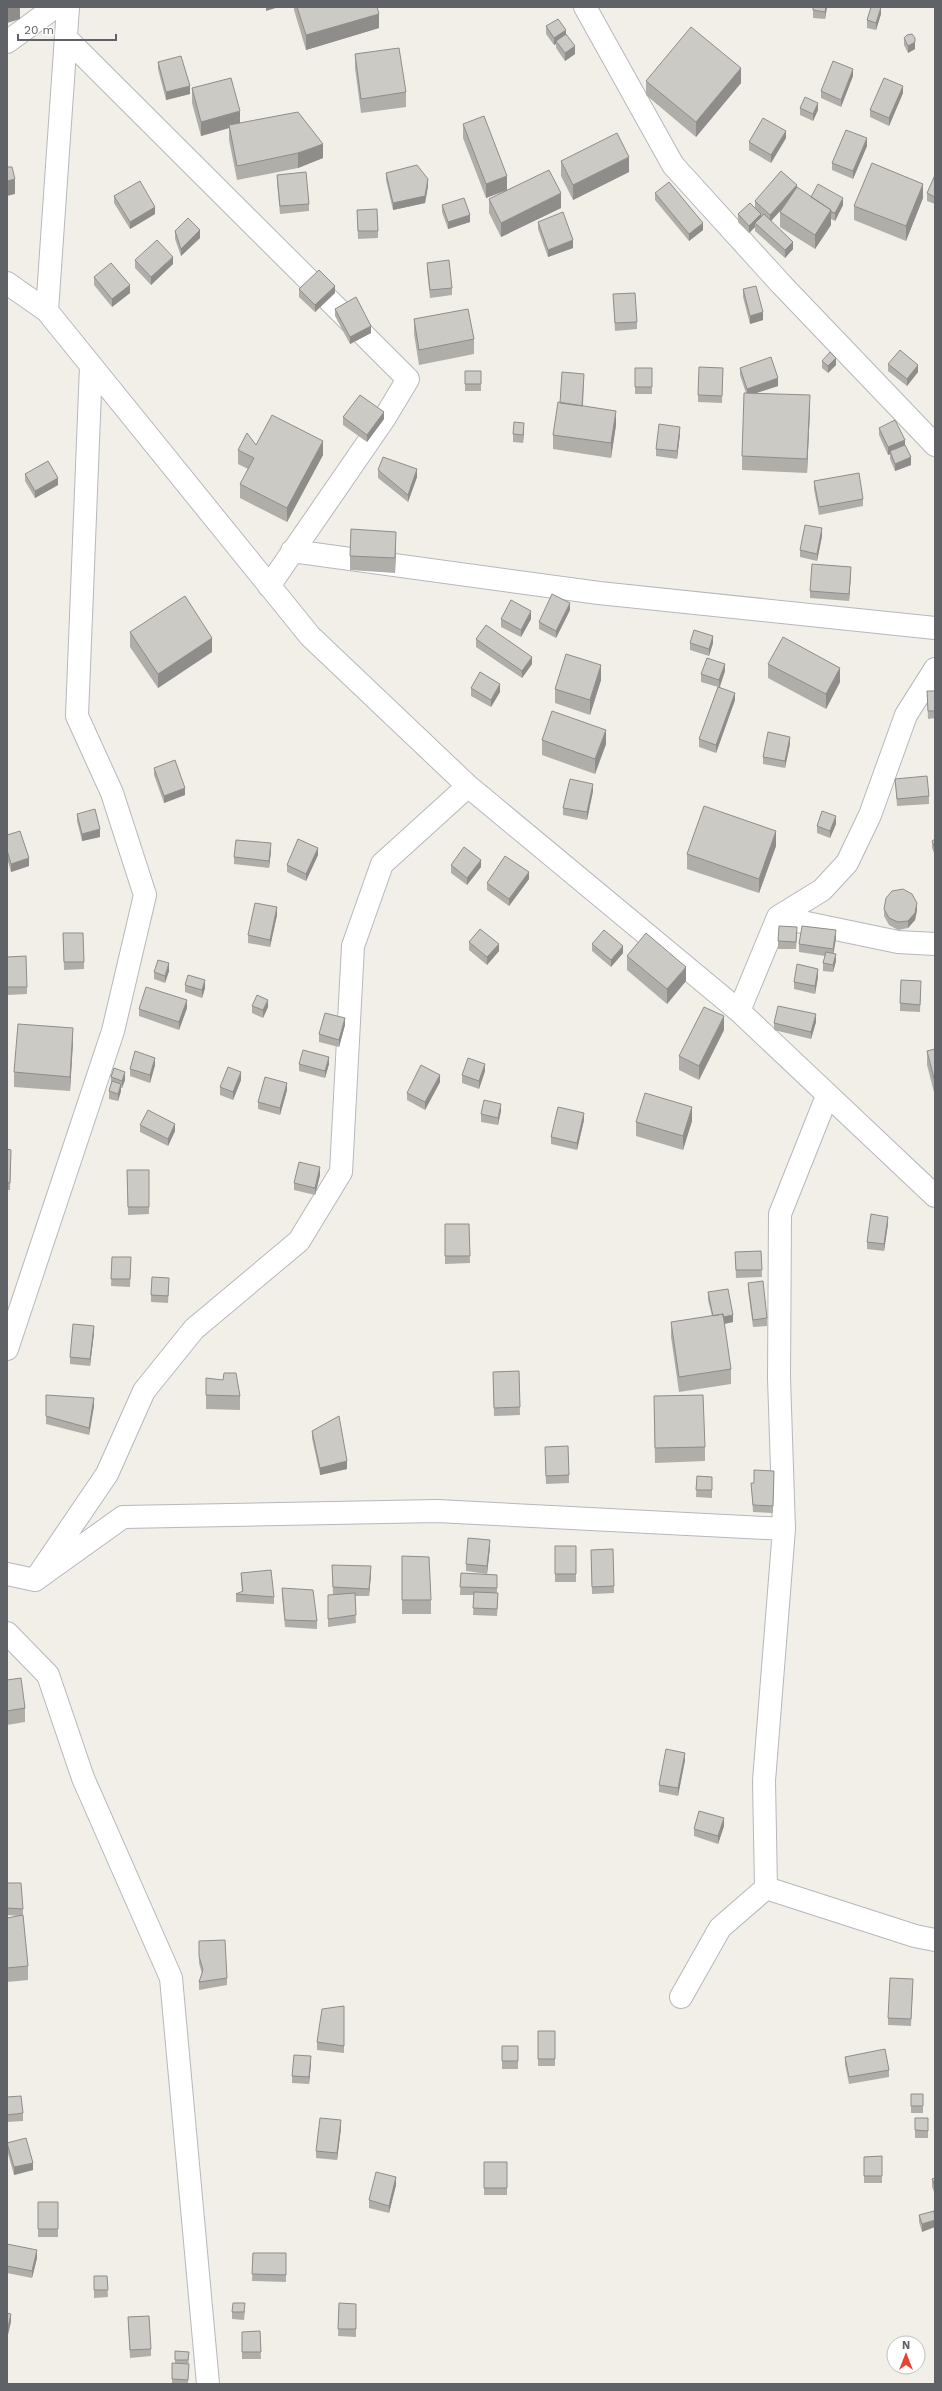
<svg xmlns="http://www.w3.org/2000/svg" width="942" height="2391" font-family="'Work Sans',sans-serif">
<style>
.lines{fill:none;stroke-linecap:round;stroke-linejoin:round}
.minor-casing{stroke:#b5b8bc;stroke-width:24}
.minor{stroke:#fff;stroke-width:22}
.wall{fill:#afaea9}
.shaded-wall{fill:#8f8d8a}
.building{fill:#cccac5;stroke:#8f8d8a}
</style>
<rect width="100%" height="100%" fill="#f1efe8"/>
<g class="lines">
<defs>
<path id="minor" d="M68 7 47 311 310 636 468 786 739 1011 935 1196
M585 7 673 165 781 284 935 445
M66 38 408 379 384 419 269 586
M7 42 55 7
M7 283 47 311
M292 551 599 593 935 628
M778 917 898 942 935 944
M739 1011 778 917 822 890 847 863 870 815 906 715 935 669
M7 1349 113 1031 145 895 112 793 77 716 91 366
M7 1574 35 1580 123 1517 437 1511 784 1529
M35 1580 107 1474 144 1391 194 1329 299 1241 341 1172 353 946 382 864 468 786
M7 1633 48 1675 83 1778 171 1978 208 2384
M766 1888 915 1936 935 1940
M681 1997 720 1928 766 1888 764 1781 784 1529 779 1378 780 1214 827 1096"/>
</defs>
<!-- minor casing -->
<use href="#minor" class="minor-casing"/>
<!-- minor -->
<use href="#minor" class="minor"/>
</g>
<!-- wall -->
<path class="wall" d="M294 7H377L379 28 306 50 294 10Z
M827 7 825 19 813 18V10Z
M881 14 876 30 867 28V20Z
M546 26 566 34 575 54 565 61 556 48V44L554 45 546 34Z
M904 38 915 49 908 53 904 45Z
M355 54 406 92V107L361 113 355 68Z
M158 62 190 94 166 100 158 69Z
M853 76 841 107 821 98V91Z
M646 81 741 83 696 137 646 95Z
M192 88 240 123 323 158 298 168 237 180 229 140V128L201 136 192 103Z
M903 93 889 126 870 117V110Z
M800 108 818 110 813 121 800 115Z
M463 124 507 190 486 198 463 138Z
M786 138 771 163 749 150V142Z
M867 146 853 179 832 170V163Z
M561 161 629 172 573 200 561 176Z
M386 173 428 186 425 203 393 210 386 180Z
M277 175 309 204V211L280 214 277 182Z
M935 175V204L927 201V193Z
M797 188 811 197 843 205 835 221 831 219V225L815 249 780 227V212L783 208 771 221 793 249 785 258 755 231V227L749 233 738 222V214L755 207V201Z
M655 193 703 230 689 241 655 200Z
M114 196 155 214 130 229 114 203Z
M923 198 906 241 854 220V206Z
M489 199 561 208 501 237 489 213Z
M442 205 470 222 448 229 442 212Z
M357 210 378 231V238L358 239Z
M538 222 573 248 548 257 538 229Z
M175 231 200 238 181 256 175 239Z
M135 260 173 264 151 285 135 268Z
M427 263 452 288V295L430 298 427 270Z
M94 277 130 293 112 307 94 285Z
M299 289 335 293 315 312 299 297Z
M743 289 763 320 750 324 743 297Z
M613 294 637 322V329L615 331Z
M335 309 371 333 350 344 335 316Z
M414 319 474 339V354L419 365 414 334Z
M822 361 836 365 828 373 822 368Z
M888 364 918 372 907 386 888 371Z
M635 368H652V394H635Z
M723 368 722 403 698 402V395Z
M740 368 778 386 756 393 810 409 807 473 742 470V456L746 393 740 375Z
M465 371H481V391H465Z
M584 381 583 406 616 425 611 458 553 449V435L560 403Z
M343 417 384 419 367 442 343 425Z
M879 428 905 445 911 465 895 471 890 459V454L888 455 879 435Z
M524 430 523 443 513 442V434Z
M680 434 677 459 656 456V449Z
M256 445 323 455 287 522 240 498V484L248 469 238 464V450Z
M378 470 417 477 408 502 378 478Z
M25 474 58 485 35 498 25 481Z
M814 481 863 499V506L819 515 814 489Z
M822 536 817 561 800 557V550Z
M396 546 395 573 350 570V556Z
M851 574 849 601 810 598V591Z
M570 610 556 638 539 629V622Z
M501 619H531L521 637 501 627Z
M130 632 212 652 158 688 130 647Z
M476 639 532 664 522 678 476 647Z
M690 643H713L709 656 690 650Z
M768 664 840 682 826 709 768 678Z
M725 671 720 687 735 700 716 753 699 747V739L718 687 701 682V674Z
M601 680 590 715 555 703V689Z
M471 688 500 692 491 707 471 696Z
M927 691H935V718L928 719Z
M542 740 606 744 595 774 542 755Z
M790 744 785 768 763 764V757Z
M154 768 185 795 164 803 154 775Z
M895 779 929 796V804L897 806Z
M593 791 587 820 563 815V808Z
M77 814 100 837 82 841 77 821Z
M836 824 830 838 817 833V826Z
M7 835 29 866 11 872 7 858Z
M935 839V855L932 848V841Z
M776 846 759 893 687 869V854Z
M271 851 269 868 234 864V857Z
M318 855 306 881 287 872V865Z
M451 865 481 867 467 885 451 873Z
M529 879 509 906 487 890V883Z
M884 909 917 910 915 920 908 928 898 930 889 925 884 916Z
M277 915 270 947 248 943V935Z
M63 933 84 962V969L64 970Z
M797 934 796 949H778V941Z
M836 938 833 953 836 961 833 972 823 971V963L825 956 799 952V944Z
M469 942 499 951 487 965 469 950Z
M592 944 623 953 611 967 592 951Z
M627 956 686 981 667 1004 627 970Z
M7 957 27 987V994L7 995Z
M169 971 165 983 154 979V972Z
M818 977 815 994 794 989V982Z
M185 985 205 988 202 998 185 992Z
M921 988 920 1012 900 1011V1003Z
M252 1006 268 1007 263 1018 252 1013Z
M187 1008 179 1030 139 1016V1009Z
M816 1022 811 1039 774 1030V1023Z
M345 1025 339 1047 319 1042V1034Z
M724 1030 699 1080 679 1070V1056Z
M73 1042 70 1091 14 1087V1072Z
M935 1049V1096L927 1065V1051Z
M299 1064H329L325 1078 299 1071Z
M155 1065 150 1083 130 1076V1069Z
M485 1071 479 1089 462 1083V1075Z
M111 1077 125 1080 122 1088H121V1091L118 1101 109 1099V1091L111 1084Z
M241 1080 233 1100 220 1095V1087Z
M440 1082 425 1110 407 1100V1093Z
M287 1090 280 1115 258 1109V1102Z
M501 1111 498 1125 481 1122V1114Z
M584 1120 577 1150 551 1144V1137Z
M692 1121 683 1150 636 1136V1122Z
M140 1125 175 1131 168 1146 140 1132Z
M7 1149 11 1150 10 1190H7Z
M127 1170H149V1214L128 1215Z
M320 1175 315 1195 294 1190V1183Z
M445 1224H469L470 1263 445 1264Z
M888 1224 884 1251 867 1249V1242Z
M761 1251 762 1277 736 1278 735 1252Z
M112 1257 131 1265 130 1287 111 1286Z
M748 1283 767 1318V1326L753 1327 748 1290Z
M169 1286 168 1303 151 1302V1295Z
M708 1292 733 1322 724 1324 731 1369V1384L679 1392 671 1337V1322L712 1316 708 1300Z
M94 1333 90 1366 70 1364V1357Z
M519 1371 520 1415 494 1416 493 1372Z
M206 1378 240 1396V1410L206 1409Z
M46 1395 94 1406 89 1435 46 1424Z
M654 1410 705 1447V1461L655 1463Z
M312 1431 347 1469 320 1475 312 1438Z
M545 1455 569 1475V1483L546 1484Z
M774 1471 773 1513 753 1512 751 1483H754Z
M697 1476 712 1477V1498L696 1497Z
M555 1546H576V1582H555Z
M490 1547 487 1574 466 1571V1564Z
M591 1550 614 1586V1593L592 1594Z
M402 1556 431 1600V1614H402Z
M332 1565 371 1574 369 1596H355L356 1623 328 1627V1595H333Z
M241 1573 274 1597V1604L236 1602V1594L242 1592 241 1580Z
M461 1573 497 1575V1593L498 1600 497 1616 473 1615 474 1595H460Z
M282 1588 317 1621V1629L285 1627 282 1595Z
M7 1680 25 1708V1722L7 1725Z
M685 1760 678 1796 659 1792V1785Z
M724 1826 718 1844 694 1836V1829Z
M7 1883 23 1909V1915L28 1966V1980L7 1982V1918L19 1916 7 1915Z
M199 1941 227 1978V1985L199 1990V1982L202 1974 199 1963Z
M913 1986 911 2026 888 2025V2018Z
M344 2006V2053L317 2050V2042Z
M538 2031H555V2066H538Z
M502 2046H518V2069H502Z
M845 2057 889 2070V2077L849 2084 845 2064Z
M311 2063 309 2084 292 2083V2076Z
M911 2094H923V2113H911Z
M7 2097 23 2113V2121L7 2122Z
M915 2118H928V2138H915Z
M341 2128 337 2160 316 2158V2151Z
M7 2143 33 2170 14 2175 7 2150Z
M882 2156V2183H864V2157Z
M484 2162H507V2195H484Z
M935 2178V2194L932 2187V2179Z
M396 2185 389 2213 369 2208V2200Z
M38 2202H58V2237H38Z
M934 2211 922 2232 919 2222V2215Z
M7 2244 37 2258 32 2278 7 2273Z
M253 2253H286V2282L252 2281Z
M94 2276H107L108 2297 94 2298Z
M339 2303 356 2304V2337L338 2336Z
M245 2311 244 2320 232 2319V2312Z
M128 2317 151 2349V2356L130 2358Z
M260 2331 261 2359H242V2332Z
M175 2351 189 2352 188 2384H172V2363H175Z"/>
<!-- shaded-wall -->
<path class="shaded-wall" d="M13 7H20V19L7 23V8Z
M266 7H279L266 11Z
M826 7H827L825 19V12Z
M881 7V14L876 30V23Z
M379 14V28L306 50V35Z
M566 30V38L556 41V44L554 45V38Z
M915 42V49L908 53V46Z
M575 46V54L565 61V53Z
M741 68V83L696 137V122Z
M853 69V76L841 107V100Z
M190 86V94L166 100V92Z
M903 86V93L889 126V118Z
M818 103V110L813 121V114Z
M240 111V126L229 125V128L201 136V122Z
M786 131V138L771 163V155Z
M867 138V146L853 179V171Z
M323 144V158L298 168V153Z
M629 157V172L573 200V185Z
M507 176V190L486 198V184Z
M15 179V194L7 196V203V181Z
M428 179V186L425 203 393 210V203Z
M923 184V198L906 241V226Z
M797 185V192L770 222V215Z
M561 193V208L501 237V223Z
M843 198V205L835 221V213Z
M155 207V214L130 229V222Z
M831 210V225L815 249V235Z
M761 214V221L755 223V227L749 233V226Z
M470 215V222L448 229V222Z
M703 223V230L689 241V234Z
M200 230V238L181 256V249Z
M573 240V248L548 257V250Z
M793 242V249L785 258V250Z
M173 257V264L151 285V277Z
M130 285V293L112 307V299Z
M335 286V293L315 312V305Z
M763 312V320L750 324V316Z
M371 326V333L350 344V337Z
M836 358V365L828 373V366Z
M918 365V372L907 386V379Z
M778 378V386L747 396V389Z
M810 395V409L807 473V459Z
M616 411V425L611 458V443Z
M384 412V419L367 442V435Z
M524 423V430L523 443V435Z
M680 427V434L677 459V451Z
M905 440V447L890 451V454L888 455V447Z
M323 441V455L287 522V508Z
M911 457V465L895 471V464Z
M417 469V477L408 502V495Z
M58 478V485L35 498V491Z
M822 528V536L817 561V554Z
M396 532V546L395 573V558Z
M851 567V574L849 601V594Z
M570 603V610L556 638V631Z
M531 611V619L521 637V630Z
M713 636V643L709 656V649Z
M212 638V652L158 688V674Z
M532 657V664L522 678V671Z
M725 664V671L719 688V680Z
M601 665V680L590 715V700Z
M840 668V682L826 709V694Z
M500 684V692L491 707V700Z
M735 693V700L716 753V745Z
M606 730V744L595 774V759Z
M790 737V744L785 768V761Z
M593 784V791L587 820V812Z
M185 788V795L164 803V796Z
M836 816V824L830 838V831Z
M100 829V837L82 841V834Z
M776 831V846L759 893V879Z
M271 843V851L269 868V861Z
M318 848V855L306 881V874Z
M29 858V866L11 872V864Z
M481 860V867L467 885V878Z
M529 872V879L509 906V899Z
M917 903V910L915 920 908 928V921Z
M277 907V915L270 947V940Z
M836 930V938L833 957V949Z
M499 944V951L487 965V957Z
M623 946V953L611 967V960Z
M836 954V961L833 972V965Z
M169 963V971L165 983V976Z
M686 967V981L667 1004V989Z
M818 969V977L815 994V986Z
M205 980V988L202 998V990Z
M187 1000V1008L179 1030V1022Z
M268 1000V1007L263 1018V1010Z
M816 1014V1022L811 1039V1032Z
M724 1016V1030L699 1080V1066Z
M345 1018V1025L339 1047V1040Z
M73 1028V1042L70 1091V1077Z
M329 1057V1064L325 1078V1071Z
M155 1058V1065L150 1083V1075Z
M485 1064V1071L479 1089V1081Z
M125 1072V1080L122 1088V1081Z
M241 1072V1080L233 1100V1092Z
M440 1075V1082L425 1110V1102Z
M287 1083V1090L280 1115V1108Z
M121 1084V1091L118 1101V1094Z
M501 1104V1111L498 1125V1118Z
M692 1107V1121L683 1150V1136Z
M584 1113V1120L577 1150V1143Z
M175 1124V1131L168 1146V1139Z
M320 1167V1175L315 1195V1188Z
M888 1217V1224L884 1251V1244Z
M733 1315V1322L714 1326V1319Z
M94 1326V1333L90 1366V1359Z
M94 1398V1406L89 1435V1428Z
M347 1461V1469L320 1475V1468Z
M490 1540V1547L487 1574V1566Z
M371 1566V1574L369 1596V1589Z
M685 1753V1760L678 1796V1788Z
M724 1818V1826L718 1844V1836Z
M311 2056V2063L309 2084V2077Z
M341 2120V2128L337 2160V2153Z
M33 2163V2170L14 2175V2167Z
M396 2177V2185L389 2213V2206Z
M935 2220V2227L922 2232V2224Z
M37 2250V2258L32 2278V2271Z
M11 2314V2322L7 2339V2332Z"/>
<!-- building -->
<path class="building" d="M297 7H377L379 14 306 35Z
M813 7H826L825 12 813 10Z
M871 7H881L876 23 867 20Z
M558 19 566 30 554 38 546 26Z
M691 27 741 68 696 122 646 81Z
M566 34 575 46 565 53 556 41Z
M912 34 915 38V42L908 46 904 38 907 35Z
M399 48 406 92 361 99 355 54Z
M181 56 190 86 166 92 158 62Z
M833 61 853 69 841 100 821 91Z
M231 78 240 111 201 122 192 88Z
M884 78 903 86 889 118 870 110Z
M805 97 818 103 813 114 800 108Z
M298 112 323 144 298 153 237 166 229 125Z
M484 116 507 176 486 184 463 124Z
M763 118 786 131 771 155 749 142Z
M846 130 867 138 853 171 832 163Z
M617 133 629 157 573 185 561 161Z
M872 163 923 184 906 226 854 206Z
M417 165 428 179 425 196 393 203 386 173Z
M7 167H12L15 179 7 181V189Z
M549 170 561 193 501 223 489 199Z
M781 171 797 185 770 215 755 201Z
M306 172 309 204 280 206 277 175Z
M935 175V197L927 193Z
M140 181 155 207 130 222 114 196Z
M669 182 703 223 689 234 655 193Z
M818 184 843 198 835 213 831 212V210L811 197Z
M797 187 831 210 815 235 780 212Z
M464 198 470 215 448 222 442 205Z
M750 203 761 214 749 226 738 214Z
M377 209 378 231H358L357 210Z
M563 212 573 240 548 250 538 222Z
M764 214 793 242 785 250 755 223Z
M188 218 200 230 181 249 175 231Z
M157 240 173 257 151 277 135 260Z
M449 260 452 288 430 290 427 263Z
M111 263 130 285 112 299 94 277Z
M319 270 335 286 315 305 299 289Z
M756 286 763 312 750 316 743 289Z
M635 293 637 322 615 323 613 294Z
M356 297 371 326 350 337 335 309Z
M468 309 474 339 419 350 414 319Z
M900 350 918 365 907 379 888 364Z
M830 352 836 358 828 366 822 361Z
M771 357 778 378 747 389 740 368Z
M699 367 723 368 722 396 698 395Z
M635 368H652V387H635Z
M465 371H481V384H465Z
M562 372 584 374 582 406 560 403Z
M744 393 810 395 807 459 742 456Z
M360 395 384 412 367 435 343 417Z
M558 402 616 411 611 443 553 435Z
M272 415 323 441 287 508 240 484 254 458 238 450 247 433 256 445Z
M895 420 905 440 888 447 879 428Z
M514 422 524 423 523 435 513 434Z
M659 424 680 427 677 451 656 449Z
M905 445 911 457 895 464 890 451Z
M383 457 417 469 408 495 378 470Z
M48 461 58 478 35 491 25 474Z
M859 473 863 499 819 507 814 481Z
M805 525 822 528 817 554 800 550Z
M351 529 396 532 395 558 350 556Z
M812 564 851 567 849 594 810 591Z
M552 594 570 603 556 631 539 622Z
M185 596 212 638 158 674 130 632Z
M511 600 531 611 521 630 501 619Z
M486 625 532 657 522 671 476 639Z
M694 630 713 636 709 649 690 643Z
M783 637 840 668 826 694 768 664Z
M566 654 601 665 590 700 555 689Z
M707 658 725 664 719 680 701 674Z
M480 672 500 684 491 700 471 688Z
M718 687 735 693 716 745 699 739Z
M927 691H935V711H928Z
M552 711 606 730 595 759 542 740Z
M768 732 790 737 785 761 763 757Z
M175 760 185 788 164 796 154 768Z
M927 776 929 796 897 799 895 779Z
M570 779 593 784 587 812 563 808Z
M704 806 776 831 759 879 687 854Z
M95 809 100 829 82 834 77 814Z
M822 811 836 816 830 831 817 826Z
M20 831 29 858 11 864 7 850V835Z
M298 839 318 848 306 874 287 865Z
M935 839V848L932 841Z
M236 840 271 843 269 861 234 857Z
M464 847 481 860 467 878 451 865Z
M505 856 529 872 509 899 487 883Z
M903 889 912 894 917 903 915 913 908 921 898 922 889 918 884 909 886 898 892 891Z
M255 903 277 907 270 940 248 935Z
M779 926 797 927 796 942 778 941Z
M802 926 836 930 833 949 799 944Z
M480 929 499 944 487 957 469 942Z
M604 930 623 946 611 960 592 944Z
M63 933H83L84 962H64Z
M646 933 686 967 667 989 627 956Z
M826 952 836 954 833 965 823 963Z
M26 956 27 987H7V957Z
M158 960 169 963 165 976 154 972Z
M797 964 818 969 815 986 794 982Z
M188 975 205 980 202 990 185 985Z
M901 980 921 981 920 1005 900 1003Z
M146 987 187 1000 179 1022 139 1009Z
M257 995 268 1000 263 1010 252 1006Z
M778 1006 816 1014 811 1032 774 1023Z
M704 1007 724 1016 699 1066 679 1056Z
M325 1013 345 1018 339 1040 319 1034Z
M18 1024 73 1028 70 1077 14 1072Z
M935 1049V1082L927 1051Z
M303 1050 329 1057 325 1071 299 1064Z
M135 1051 155 1058 150 1075 130 1069Z
M468 1058 485 1064 479 1081 462 1075Z
M421 1065 440 1075 425 1102 407 1093Z
M228 1067 241 1072 233 1092 220 1087Z
M114 1068 125 1072 122 1081 111 1077Z
M265 1077 287 1083 280 1108 258 1102Z
M112 1081 121 1084 118 1094 109 1091Z
M645 1093 692 1107 683 1136 636 1122Z
M484 1100 501 1104 498 1118 481 1114Z
M558 1107 584 1113 577 1143 551 1137Z
M148 1110 175 1124 168 1139 140 1125Z
M7 1149 11 1150 10 1183H7Z
M299 1162 320 1167 315 1188 294 1183Z
M127 1170H149V1207H128Z
M871 1214 888 1217 884 1244 867 1242Z
M445 1224H469L470 1256H445Z
M761 1251 762 1270H736L735 1252Z
M112 1257H131L130 1279H111Z
M152 1277 169 1278 168 1296 151 1295Z
M763 1281 767 1318 753 1320 748 1283Z
M728 1289 733 1315 723 1317V1314L713 1316 708 1292Z
M723 1314 731 1369 679 1377 671 1322Z
M73 1324 94 1326 90 1359 70 1357Z
M519 1371 520 1407 494 1408 493 1372Z
M224 1373H236L240 1396 206 1395V1378L223 1380Z
M46 1395 94 1398 89 1428 46 1416Z
M703 1395 705 1447 655 1448 654 1396Z
M339 1416 347 1461 320 1468 312 1431Z
M568 1446 569 1475 546 1476 545 1447Z
M754 1470 774 1471 773 1506 753 1505 751 1483H754Z
M697 1476 712 1477V1490H696Z
M468 1538 490 1540 487 1566 466 1564Z
M555 1546H576V1574H555Z
M613 1549 614 1586 592 1587 591 1550Z
M402 1556 429 1557 431 1600H402Z
M332 1565 371 1566 369 1589 333 1587Z
M271 1570 274 1597 236 1594 243 1591 241 1573Z
M461 1573 497 1575V1588L460 1587Z
M282 1588 313 1590 317 1621 285 1620Z
M474 1592 498 1593 497 1609 473 1608Z
M355 1593 356 1615 328 1619V1595Z
M21 1678 25 1708 7 1711V1680Z
M666 1749 685 1753 678 1788 659 1785Z
M699 1811 724 1818 718 1836 694 1829Z
M7 1883H21L23 1909 7 1908Z
M23 1915 28 1966 7 1968V1918Z
M225 1940 227 1978 199 1982 203 1970 199 1956V1941Z
M890 1978 913 1979 911 2019 888 2018Z
M344 2006V2046L317 2042 322 2009Z
M538 2031H555V2059H538Z
M502 2046H518V2061H502Z
M885 2049 889 2070 849 2077 845 2057Z
M294 2055 311 2056 309 2077 292 2076Z
M911 2094H923V2106H911Z
M21 2096 23 2113 7 2115V2097Z
M320 2118 341 2120 337 2153 316 2151Z
M915 2118H928V2131L915 2130Z
M26 2138 33 2163 14 2167 7 2143Z
M882 2156V2176H864V2157Z
M484 2162H507V2188H484Z
M376 2172 396 2177 389 2206 369 2200Z
M935 2178V2186L932 2179Z
M38 2202H58V2229H38Z
M934 2211 935 2220 922 2224 919 2215Z
M7 2244 37 2250 32 2271 7 2266Z
M253 2253H286V2275L252 2274Z
M94 2276H107L108 2290H94Z
M233 2303H245L244 2312H232Z
M339 2303 356 2304V2329H338Z
M7 2313 11 2314 7 2332Z
M149 2316 151 2349 130 2350 128 2317Z
M260 2331 261 2352H242V2332Z
M175 2351 189 2352 188 2360H175Z
M172 2363 189 2364 188 2380 172 2379Z"/>
<!-- border -->
<rect width="942" height="2391" fill="none" stroke="#5f6368" stroke-width="16"/>
<!-- north arrow -->
<g transform="translate(906 2355)"><circle r="19" fill="#ffffff" stroke="#bfc1c3"/>
<path d="M0-3L7 15L0 10L-7 15Z" fill="#ea4335"/>
<text y="-6" font-size="11" font-weight="bold" text-anchor="middle" fill="#5f6368">N</text>
</g>
<!-- scale -->
<path d="M18 34v6h98v-6" fill="none" stroke="#5f6368" stroke-width="2"/>
<text x="24" y="34" font-size="12" fill="#5f6368" stroke="#ffffff" stroke-width="3" paint-order="stroke">20 m</text>
</svg>
